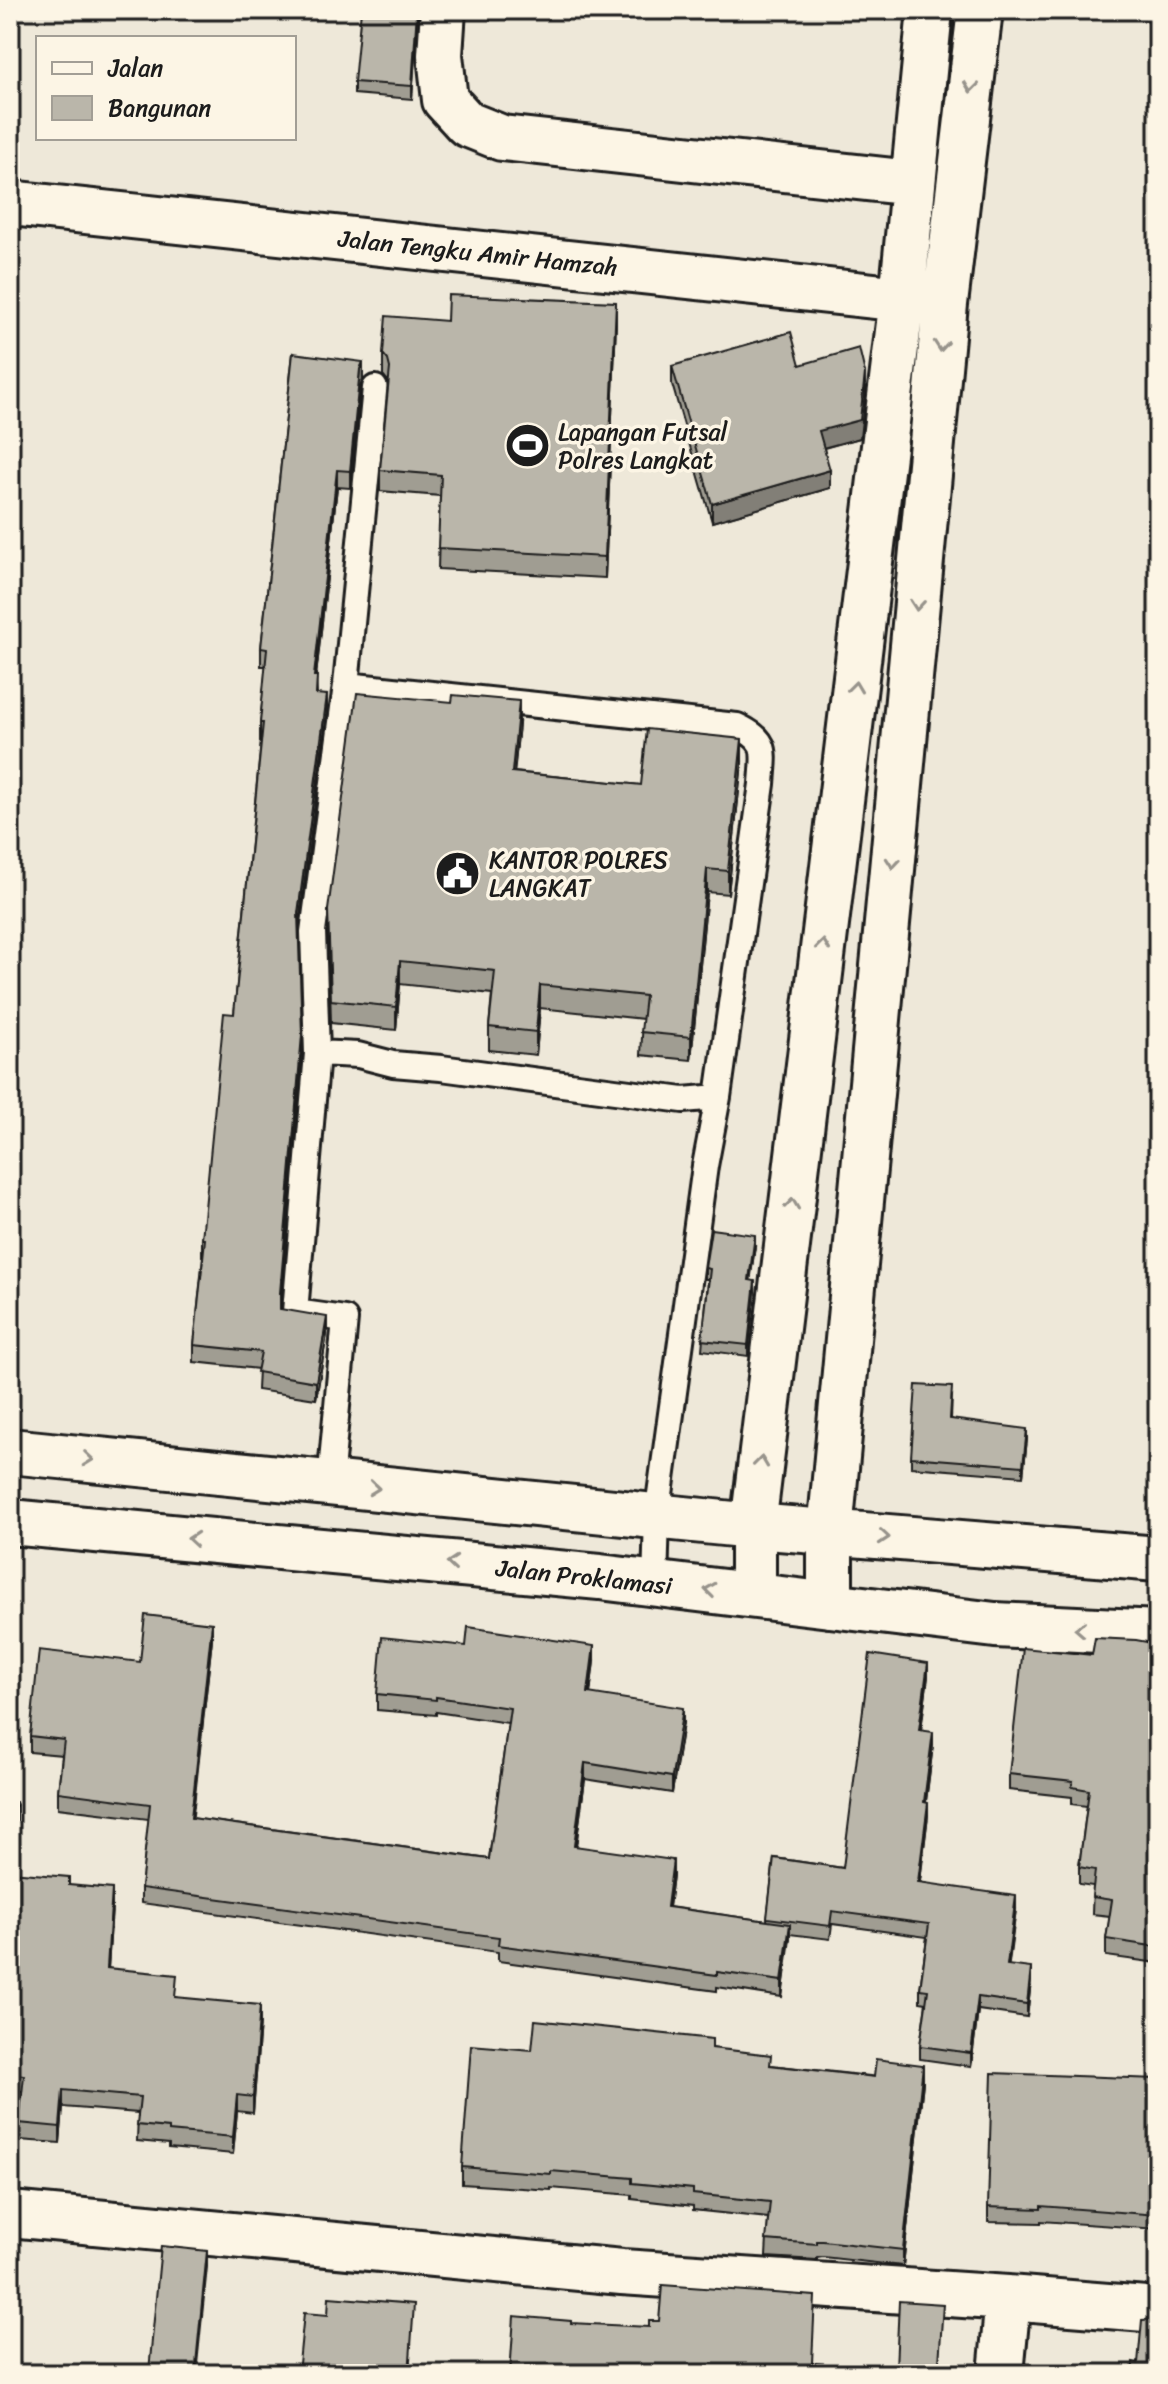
<svg xmlns="http://www.w3.org/2000/svg" width="1168" height="2384" font-family="Sriracha,sans-serif">
<style>
.lines{fill:none;stroke-linecap:round;stroke-linejoin:round}
.lane-casing{stroke:#1c1c1c;stroke-width:30}
.street-casing{stroke:#1c1c1c;stroke-width:50}
.secondary-casing{stroke:#1c1c1c;stroke-width:50}
.lane{stroke:#fcf5e5;stroke-width:24}
.street{stroke:#fcf5e5;stroke-width:44}
.secondary{stroke:#fcf5e5;stroke-width:44}
.wall{fill:#a09d92;stroke:#1c1c1c;stroke-width:2}
.shaded-wall{fill:#827f77;stroke:#1c1c1c;stroke-width:2}
.building{fill:#bab6aa;stroke:#1c1c1c;stroke-width:2}
.oneway{stroke:#97938b}
.labels{text-anchor:middle;dominant-baseline:central;stroke-width:7;stroke-linejoin:round;paint-order:stroke}
.street-label{font-size:24px;fill:#1c1c1c;stroke:#fcf5e5}
.poi-label{font-size:24px;fill:#1c1c1c;stroke:#fcf5e5;text-anchor:start}
</style>
<rect width="100%" height="100%" fill="#eee8d9"/>
<filter id="ink" filterUnits="userSpaceOnUse"><feTurbulence type="fractalNoise" baseFrequency=".0125" numOctaves="2"/><feDisplacementMap in="SourceGraphic" scale="16" xChannelSelector="R" yChannelSelector="G"/><feConvolveMatrix kernelMatrix="1 2 1 2 8 2 1 2 1" color-interpolation-filters="sRGB"/></filter>
<g filter="url(#ink)">
<g class="lines">
<defs>
<path id="lane" d="M375 388 346 685 313 932 317 1053 358 1055 393 1064 441 1068 683 1100 718 1097 705 1166 657 1516 655 1584
M346 685 737 726C770 741 764 752 762 784L718 1097
M317 1053 295 1312 345 1319 330 1483"/>
<path id="street" d="M443 10 440 55 445 100 467 124 502 138 912 183
M10 203 930 302
M753 1595V1526L902 298 930 10
M830 1605V1532L945 304 980 10
M10 2214 622 2272 1008 2298 1158 2310
M1001 2374 1008 2298"/>
<path id="secondary" d="M10 1451 753 1526 1158 1559
M10 1522 600 1577 995 1625 1158 1633"/>
</defs>
<!-- lane casing -->
<use href="#lane" class="lane-casing"/>
<!-- street casing -->
<use href="#street" class="street-casing"/>
<!-- secondary casing -->
<use href="#secondary" class="secondary-casing"/>
<!-- lane -->
<use href="#lane" class="lane"/>
<!-- street -->
<use href="#street" class="street"/>
<!-- secondary -->
<use href="#secondary" class="secondary"/>
</g>
<!-- wall -->
<path class="wall" d="M418 10 412 99 354 94V82Z
M447 321 616 323 605 578 438 569 440 496 380 491V470L388 381 383 375V354Z
M293 353 363 379 360 387 350 488 337 487 316 676 317 694 327 712 299 927 302 1053 280 1309 327 1334 316 1399 257 1390 258 1369 194 1362V1345L203 1256H202V1239L234 1014 261 741H260V723L266 666H261V648Z
M800 365 865 392 860 438 824 448 830 488 712 522 672 384V366Z
M519 724 514 772 641 785 742 762 728 894 707 892 691 1060 641 1055 643 1019 540 1008 536 1055 489 1050V1027L492 994 400 984 396 1030 331 1023 328 910Z
M755 1246 750 1280 755 1291 748 1356 702 1350 708 1279H705V1268Z
M952 1397 951 1419 1027 1439 1023 1476 911 1467V1457Z
M212 1639 192 1818 489 1859 508 1723 436 1712V1715L377 1710V1694L594 1661 590 1694 683 1723 672 1793 585 1779 576 1846 673 1875 669 1907 767 1921 774 1858 843 1868 928 1676 921 1730 933 1745 926 1802 928 1815 920 1882 1016 1909 1008 1965 1031 1981 1027 2017 978 2010 971 2066 920 2059V2046L926 2003 920 2002V1989L927 1937 832 1924 830 1939 790 1934 782 1997 717 1987V1991L498 1961V1952L141 1903V1888L149 1819 58 1808V1792L62 1755 30 1752V1736L140 1662Z
M1158 1644V1963L1106 1956V1939L1110 1916 1092 1914 1093 1886 1079 1884V1867L1087 1806 1072 1804V1797L1009 1790V1774L1092 1655Z
M10 1872 69 1885 112 1906 108 1968 176 1997 260 2022 253 2113 237 2111 233 2154 169 2148V2144L137 2141 138 2113 63 2107 60 2143 19 2140V2123L22 2091 10 2090Z
M712 2048 771 2065 923 2082 903 2266 823 2257 817 2258V2260L766 2257 768 2218 693 2210V2206L632 2199V2195L551 2188V2190L462 2184V2167L532 2050Z
M1158 2079V2229L1041 2221V2223L988 2222V2207Z"/>
<!-- shaded-wall -->
<path class="shaded-wall" d="M417 10H418L412 99V86Z
M616 302V323L605 578V557Z
M363 362V379L360 387 350 488V471L360 369Z
M865 373V392L860 438 819 449V431Z
M337 470V487L314 694V676Z
M830 470V488L712 522V504Z
M327 695V712L298 930V913Z
M519 701V724L512 795V772Z
M742 739V762L728 894V871Z
M707 869V892L691 1060V1037Z
M400 961V984L396 1030V1007Z
M540 985V1008L536 1055V1032Z
M302 1035V1053L280 1311V1293Z
M755 1235V1246L749 1290V1280Z
M755 1281V1291L748 1356V1345Z
M327 1317V1334L316 1399V1382Z
M1027 1429V1439L1023 1476V1466Z
M212 1623V1639L191 1833V1818Z
M594 1646V1661L588 1709V1693Z
M928 1663V1676L919 1743V1730Z
M683 1708V1723L672 1793V1777Z
M933 1732V1745L924 1815V1802Z
M585 1763V1779L574 1861V1846Z
M928 1803V1815L918 1895V1882Z
M17 1805V1822L10 1824V1808Z
M673 1860V1875L667 1922V1907Z
M112 1889V1906L107 1985V1968Z
M1016 1896V1909L1007 1978V1965Z
M790 1924V1939L782 1997V1981Z
M1031 1968V1981L1027 2017V2004Z
M978 1997V2010L971 2066V2053Z
M260 2005V2022L253 2113V2097Z
M923 2065V2082L903 2266V2250Z
M63 2090V2107L60 2143V2127Z
M237 2095V2111L233 2154V2137Z
M207 2251V2267L196 2374H195Z"/>
<!-- building -->
<path class="building" d="M361 10H417L412 86 354 82Z
M448 295 616 302 605 557 438 548 441 475 380 470 390 368 388 360 383 354 386 316 447 321Z
M791 332 800 365 859 348 865 373 860 420 819 431 830 470 712 504 672 366Z
M293 353 363 362 360 369 350 471 337 470 314 676H317L316 694 327 695 298 913 302 1035 280 1293V1309L327 1317 316 1382 257 1372 261 1352 194 1345 205 1239H202L224 1013 234 1014 263 723H260L267 649 261 648Z
M357 693 452 702 453 695 519 701 512 772 641 785 647 729 742 739 728 871 707 869 691 1037 641 1032 645 996 540 985 536 1032 489 1027 495 971 400 961 396 1007 331 1000 328 910Z
M711 1229 755 1235 749 1280 755 1281 748 1345 702 1340 710 1269 705 1268Z
M916 1385 952 1387 950 1419 1027 1429 1023 1466 911 1457Z
M145 1615 212 1623 191 1818 489 1859 510 1708 436 1697V1700L377 1694 382 1637 466 1646 468 1627 594 1646 588 1693 683 1708 672 1777 585 1763 574 1846 673 1860 667 1907 790 1924 782 1981 717 1972V1975L498 1945 499 1937 141 1888 150 1804 58 1792 64 1740 30 1736 39 1650 140 1662Z
M1095 1638 1136 1640 1158 1644V1947L1106 1939 1112 1900 1092 1897 1095 1870 1079 1867 1089 1790 1072 1787 1073 1781 1009 1774 1023 1648 1092 1655Z
M870 1654 928 1663 919 1730 933 1732 924 1802 928 1803 918 1882 1016 1896 1007 1965 1031 1968 1027 2004 978 1997 971 2053 920 2046 928 1990 920 1989 929 1924 832 1911 830 1926 767 1918 774 1858 843 1868Z
M10 1802H16L17 1805 10 1808Z
M10 1872 69 1877V1885L112 1889 107 1968 177 1975 175 1997 260 2005 253 2097 237 2095 233 2137 169 2131V2128L137 2125 140 2097 63 2090 60 2127 19 2123 24 2075 10 2073Z
M535 2020 712 2039V2048L771 2055 770 2065 874 2077 876 2059 923 2065 903 2250 823 2241H817V2244L766 2240 770 2202 693 2194V2189L632 2183V2178L551 2171V2174L462 2167 471 2045 532 2050Z
M992 2073 1158 2079V2215L1041 2206V2209L988 2207Z
M161 2246 207 2251 195 2374H144V2371H149Z
M662 2285 815 2296 812 2363 896 2369 899 2301 943 2304 939 2363 966 2367 965 2374H510L514 2316 571 2321V2323L649 2327V2321H659Z
M329 2297 414 2304 409 2374H298L304 2313 328 2315Z
M1158 2319V2374H1132L1133 2362 1138 2363 1142 2320Z"/>
<!-- one-way arrows -->
<defs><path id="oneway-chevron" d="M-2-3.5L2.5 0L-2 3.5" fill="none" stroke-width="1.6" stroke-linecap="round" stroke-linejoin="round" transform="scale(2)"/></defs>
<g class="oneway">
<use href="#oneway-chevron" transform="translate(971 87) rotate(97)"/>
<use href="#oneway-chevron" transform="translate(941 346) rotate(95)"/>
<use href="#oneway-chevron" transform="translate(917 605) rotate(95)"/>
<use href="#oneway-chevron" transform="translate(855 687) rotate(-83)"/>
<use href="#oneway-chevron" transform="translate(893 863) rotate(95)"/>
<use href="#oneway-chevron" transform="translate(823 945) rotate(-83)"/>
<use href="#oneway-chevron" transform="translate(792 1204) rotate(-83)"/>
<use href="#oneway-chevron" transform="translate(88 1459) rotate(6)"/>
<use href="#oneway-chevron" transform="translate(761 1462) rotate(-83)"/>
<use href="#oneway-chevron" transform="translate(374 1488) rotate(6)"/>
<use href="#oneway-chevron" transform="translate(884 1537) rotate(5)"/>
<use href="#oneway-chevron" transform="translate(193 1539) rotate(-175)"/>
<use href="#oneway-chevron" transform="translate(452 1563) rotate(-175)"/>
<use href="#oneway-chevron" transform="translate(710 1590) rotate(-173)"/>
<use href="#oneway-chevron" transform="translate(1080 1629) rotate(-177)"/>
</g>
</g>
<!-- icons -->
<defs>
<symbol id="stadium-disc" viewBox="-11 -11 22 22"><circle r="9.5" fill="#1c1c1c" stroke="#fcf5e5"/><path d="M0-5a6.5 5 0 1 0 0 10a6.5 5 0 1 0 0-10ZM-3.5-1.8h7v3.6h-7Z" fill="#fff"/></symbol>
<symbol id="civic-disc" viewBox="-11 -11 22 22"><circle r="9.5" fill="#1c1c1c" stroke="#fcf5e5"/><path d="M-.6-6.5H3V-4.5H.6V-3L4-1V1h2V6H-6V1h2V-1L-.6-3ZM-1.2 2.5V6h2.4V2.5Z" fill="#fff"/></symbol>
</defs>
<g fill-rule="evenodd">
<use href="#stadium-disc" x="502" y="420" width="51" height="51"/>
<use href="#civic-disc" x="432" y="848" width="51" height="51"/>
</g>
<g class="labels">
<!-- street labels -->
<g class="street-label">
<text transform="translate(478 253) rotate(6)">Jalan Tengku Amir Hamzah</text>
<text transform="translate(584 1577) rotate(6)">Jalan Proklamasi</text>
</g>
<!-- poi labels -->
<g class="poi-label">
<text x="558" y="432">Lapangan Futsal<tspan x="558" dy="28">Polres Langkat</tspan></text>
<text x="489" y="860">KANTOR POLRES<tspan x="489" dy="28">LANGKAT</tspan></text>
</g>
</g>
<!-- margin -->
<rect width="1168" height="2384" fill="none" stroke="#fcf5e5" stroke-width="40"/>
<rect x="20" y="20" width="1128" height="2344" fill="none" stroke="#1c1c1c" stroke-width="3" filter="url(#ink)"/>
<!-- legend -->
<rect x="36" y="36" width="260" height="104" fill="#fcf5e5" stroke="#a29e95" stroke-width="2"/>
<rect x="52" y="62" width="40" height="12" fill="#fcf5e5" stroke="#a29e95" stroke-width="2"/>
<text x="108" y="76" font-size="24" fill="#1c1c1c">Jalan</text>
<rect x="52" y="96" width="40" height="24" fill="#bab6aa" stroke="#a29e95" stroke-width="2"/>
<text x="108" y="116" font-size="24" fill="#1c1c1c">Bangunan</text>
</svg>
